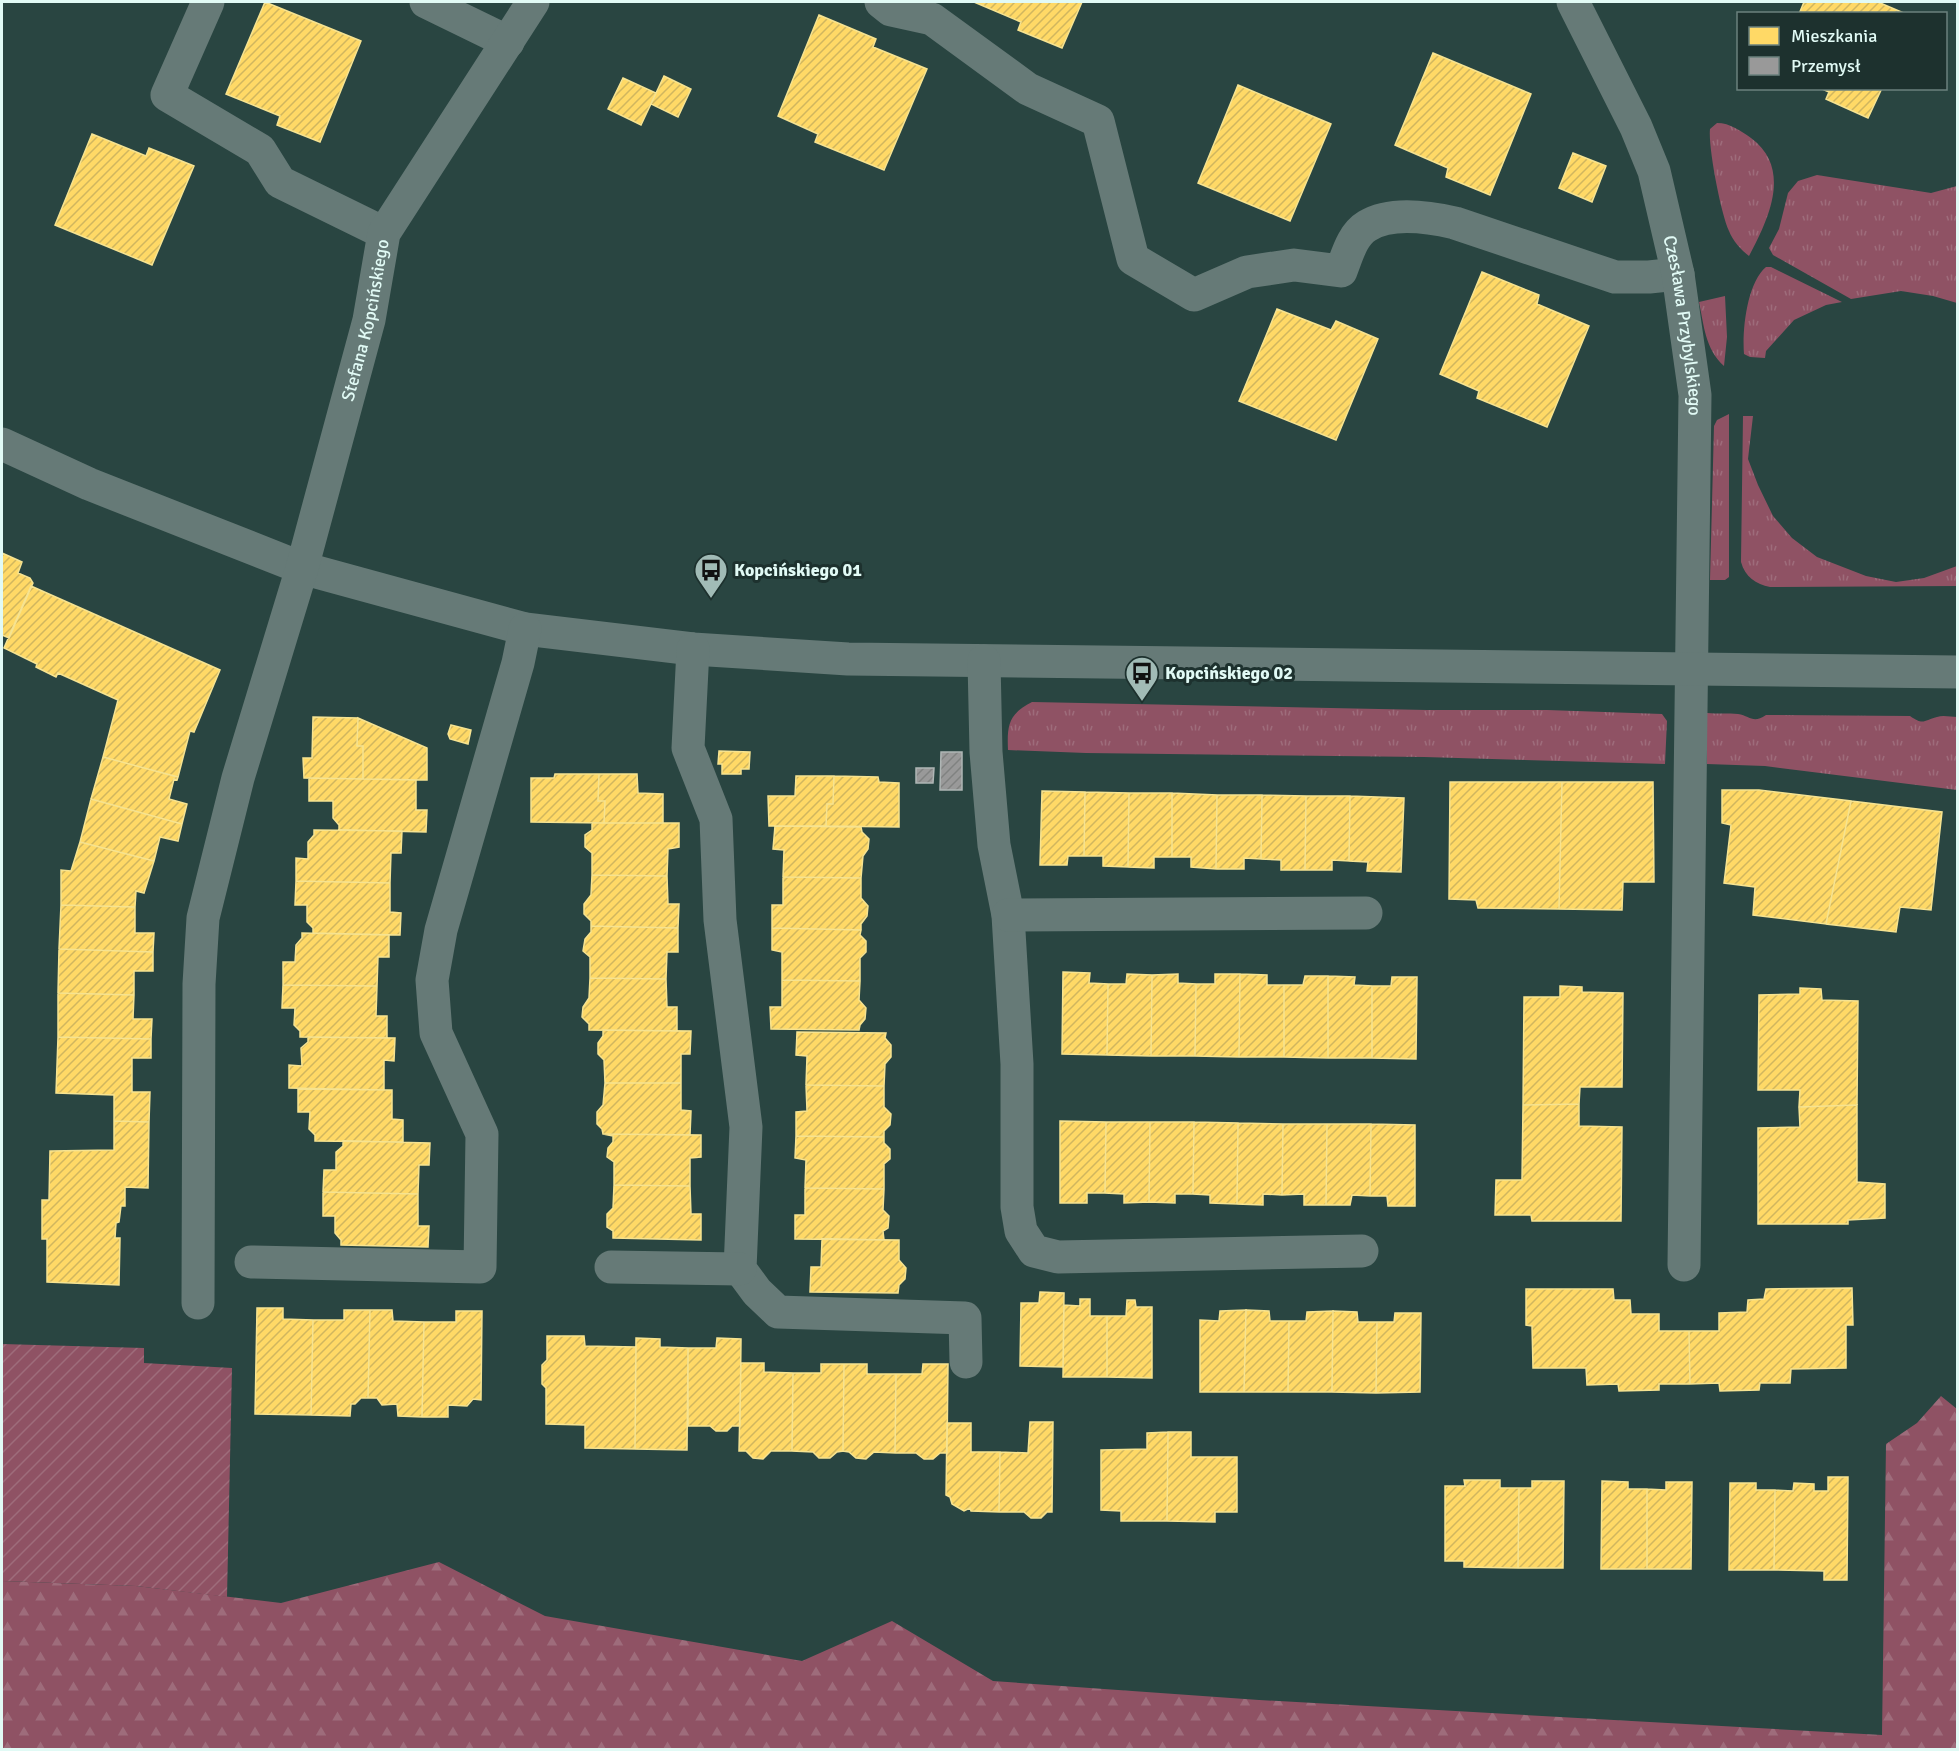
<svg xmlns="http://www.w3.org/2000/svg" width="1959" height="1751" font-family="Signika,sans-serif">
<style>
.grass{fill:url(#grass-tufts)}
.forest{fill:url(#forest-firs)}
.garden{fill:url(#garden-furrows)}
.homes{fill:url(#homes-hatch);stroke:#f6e391;stroke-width:1.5}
.industry{fill:url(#industry-hatch);stroke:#afb6b5;stroke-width:1.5}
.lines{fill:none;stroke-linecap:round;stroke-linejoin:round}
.street{stroke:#667a77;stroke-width:33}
.labels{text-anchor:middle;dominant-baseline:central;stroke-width:6;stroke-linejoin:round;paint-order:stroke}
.street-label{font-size:18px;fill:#e1faf5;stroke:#1d312e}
.poi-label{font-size:18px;font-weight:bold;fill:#e1faf5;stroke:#1d312e;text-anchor:start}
</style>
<defs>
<pattern id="grass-tufts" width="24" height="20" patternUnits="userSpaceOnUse" patternTransform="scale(1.5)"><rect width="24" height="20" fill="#8f5264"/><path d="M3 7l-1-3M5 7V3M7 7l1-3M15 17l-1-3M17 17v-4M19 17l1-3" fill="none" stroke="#9e6c7b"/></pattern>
<pattern id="forest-firs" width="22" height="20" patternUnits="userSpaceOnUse" patternTransform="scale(1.5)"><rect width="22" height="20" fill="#8f5264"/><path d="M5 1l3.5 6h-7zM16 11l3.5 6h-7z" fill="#9e6c7b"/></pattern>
<pattern id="garden-furrows" width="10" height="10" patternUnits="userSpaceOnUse" patternTransform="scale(1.5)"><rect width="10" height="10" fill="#8f5264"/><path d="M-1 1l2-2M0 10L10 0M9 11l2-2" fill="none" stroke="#9e6c7b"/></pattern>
<pattern id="homes-hatch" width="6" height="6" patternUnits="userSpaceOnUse" patternTransform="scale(1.5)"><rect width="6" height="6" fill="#ffd966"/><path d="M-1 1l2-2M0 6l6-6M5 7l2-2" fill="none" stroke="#d0b65f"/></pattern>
<pattern id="industry-hatch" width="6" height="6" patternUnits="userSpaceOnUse" patternTransform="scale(1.5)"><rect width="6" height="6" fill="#999"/><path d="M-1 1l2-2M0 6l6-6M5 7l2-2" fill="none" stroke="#808281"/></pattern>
</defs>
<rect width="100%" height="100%" fill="#294541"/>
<!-- grass -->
<path class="grass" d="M1717 123C1730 123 1741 131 1751 138 1793 169 1768 220 1749 256 1741 250 1733 241 1729 231 1721 214 1708 147 1710 129Z
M1817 175 1931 193 1957 186V303L1933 296 1901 291 1851 299 1773 255 1769 248 1779 229 1788 193 1798 181Z
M1766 267H1771L1842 302 1826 305 1794 320 1766 351 1765 358 1750 357 1744 354C1742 330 1747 283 1766 267Z
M1725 296 1727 337 1724 366C1705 349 1704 325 1699 302Z
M1729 414V577L1725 580H1710L1714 426 1717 420Z
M1743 416H1753L1748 459 1758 485 1773 516 1792 538 1817 557 1866 576 1896 582 1924 578 1957 566V586L1770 587C1756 584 1745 577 1741 562Z
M1032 702 1427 710H1547L1662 714 1667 721 1665 764 1424 757 1086 753 1008 750C1007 726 1008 714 1032 702Z
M1707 713C1717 714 1728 713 1738 714 1750 716 1753 724 1766 715L1910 716C1924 726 1924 720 1937 717 1943 715 1951 717 1957 717V790L1765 766 1707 764Z"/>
<!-- forest -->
<path class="forest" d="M1941 1396 1957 1409V1749L2 1750V1581L136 1586 281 1603 439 1562 545 1616 802 1661 892 1621 993 1681 1259 1700 1882 1735 1886 1444 1917 1423Z"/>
<!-- garden -->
<path class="garden" d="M2 1344 144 1348V1363L232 1368 227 1597 136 1586 2 1581Z"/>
<!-- homes -->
<path class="homes" d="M265 2 361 41 320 142 277 125 280 116 226 94Z
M974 2H1082L1062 48 1018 30 1021 22Z
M1804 2H1878L1906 14H1799Z
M819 15 876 39 873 47 927 69 884 170 815 142 818 134 778 116Z
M1433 53 1531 94 1490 195 1446 177 1448 168 1395 145Z
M664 76 691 89 678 117 651 104Z
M623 78 656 93 641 125 608 109Z
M1238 85 1331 124 1290 221 1198 183Z
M1820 88H1882L1868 118 1826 99 1829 92Z
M92 134 146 156 149 148 194 166 152 265 55 225Z
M1573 153 1606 166 1592 202 1559 188Z
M1482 272 1539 295 1537 304 1589 326 1547 427 1477 398 1479 391 1440 374Z
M1277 309 1331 330 1336 321 1378 339 1336 440 1239 401Z
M2 553 22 562 18 573 30 578 33 583 9 638 2 635Z
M31 586 220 670 194 732 190 731 178 777 103 757 118 700 58 673 56 677 36 667 37 664 4 648Z
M313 717 358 718 357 746H363V779L304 778 303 758H312Z
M358 718 427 748V780L363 779V746H357Z
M451 725 471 730 468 744 450 739 448 734Z
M719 751 750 752 749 769H741V774H722V764H718Z
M103 757 178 777 177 780 174 779 169 799 187 804 182 824 91 799Z
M555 774H599L598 801H605L604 823 531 822V778H554Z
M599 774H637L638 793 663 794V823H604L605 801H598Z
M796 776H834L833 804H827L826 826H769L768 796H795Z
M834 776 878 777 879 782 899 783V827L826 826 827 804H833Z
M309 778 416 780V810H427L426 832 339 830V825L333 818V801H309Z
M1450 782H1562L1559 909 1478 908 1476 900 1449 899Z
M1562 782H1653L1654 882H1623L1622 910 1559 909Z
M1722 790H1759L1851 801 1826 924 1753 915 1755 887 1724 883 1731 825 1722 823Z
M1042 791 1085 792 1084 856H1068L1067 865H1040Z
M1085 792 1129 793 1128 867 1103 866V856H1084Z
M1129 793H1172V857H1154V868L1128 867Z
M1172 793 1217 795 1216 869 1191 867V857H1172Z
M1217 795H1262L1261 859 1244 858V869H1216Z
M1262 795 1306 796 1305 870H1281V860L1261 859Z
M1306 796H1350L1349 861 1332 860V870H1305Z
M1350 796 1404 798 1401 872 1367 871 1368 862 1349 861Z
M91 799 182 824 178 841 160 837 154 861 80 842Z
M1851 801 1942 812 1931 910 1900 907 1896 932 1826 924Z
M592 823H679V847L668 849 667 876 592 875V853L585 847V835L592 830Z
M775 826 861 827 862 832 869 839 868 849 863 856 861 878 783 877 784 850 773 849Z
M314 830 402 831 401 853H391L390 883 296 881V858L308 859V842L314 835Z
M80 842 154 861 144 893 136 891 135 907 61 905V870L71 871Z
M592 875 667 876 668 904H679L678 928 591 926V921L584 914V904L591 895Z
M783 877 861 878V898L868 906 867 916 861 924V930L772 928V905H783Z
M296 881 390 883V912L401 913 400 935 313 933V928L307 922V905H295Z
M61 905 135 907V933H154L153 952 59 949Z
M591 926 678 928V952H667L666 979 590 978V957L583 951 585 939 591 932Z
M772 928 861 930 860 935 866 941V952L860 958V981L782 980V952L772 950Z
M302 933 389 935V957H378L377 986 283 985V962H295L296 945 302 938Z
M59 949 153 952V971H134V995L58 993Z
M1063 972 1090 973 1089 983 1108 984 1107 1055 1062 1054Z
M1127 974 1152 975 1151 1056 1107 1055 1108 984H1126Z
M1178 974V983L1196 984 1195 1056H1151L1152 975Z
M1215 974H1240L1239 1057 1195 1056 1196 984H1215Z
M1240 974 1267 975V985H1284V1057H1239Z
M1305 976H1328V1058L1284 1057V985H1303Z
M1328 976 1355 977 1354 985 1372 986V1058H1328Z
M1392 977H1417L1416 1059 1372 1058V986H1391Z
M590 978 666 979 667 1007H677V1031L589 1030V1024L582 1017 583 1007 589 998Z
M782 980 860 981 859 1000 866 1008 865 1019 860 1025 859 1030 771 1029 770 1007H782Z
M283 985 377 986 376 1016H387V1038L300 1037V1031L294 1025 295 1008H282Z
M1560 986 1582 987V992L1623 993 1622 1087H1580L1579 1104 1523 1105 1524 997H1560Z
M1800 988 1821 989 1822 1000 1858 1001 1857 1105 1799 1107 1800 1090H1758L1759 995 1800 994Z
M58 993 134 995 133 1019H152L151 1039 58 1037Z
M603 1030 691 1031 690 1054H681V1083H605L604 1060 598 1054V1043L603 1036Z
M797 1032 886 1033 885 1038 891 1045V1057L885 1064 884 1086 806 1085 807 1056 796 1055Z
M58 1037 151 1039V1058H132V1092H150L149 1122 114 1121V1095L56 1093Z
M308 1037 395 1038 394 1061 384 1060V1090L289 1088V1065L302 1066 301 1048 308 1042Z
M605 1083H681V1110L691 1111 690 1135 603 1134 602 1129 597 1124V1112L603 1105Z
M806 1085 884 1086V1107L891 1114 890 1125 884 1131V1137L796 1136V1112L807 1111Z
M298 1089 392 1090V1119L403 1120V1142L315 1141V1135L309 1129 310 1112H298Z
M1579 1104V1126L1622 1127 1621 1221H1532L1531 1215H1495L1496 1180H1522L1523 1105Z
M1857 1105V1182L1885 1184V1218L1848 1220V1224H1758V1128L1800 1127 1799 1107Z
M114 1121 149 1122 148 1188 125 1187V1206H121L119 1222 116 1223 115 1238H120L119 1285 47 1282V1239H42V1200H49L50 1151 114 1150Z
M1060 1121 1106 1122 1105 1193H1087V1203H1060Z
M1106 1122H1150L1149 1202 1124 1203V1194L1105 1193Z
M1150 1122H1194L1193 1194H1175V1203L1149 1202Z
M1194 1122 1238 1123 1237 1204 1210 1203V1195L1193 1194Z
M1238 1123 1283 1124 1282 1195 1263 1194V1205L1237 1204Z
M1283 1124H1327L1326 1205H1304V1194L1282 1195Z
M1327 1124H1371L1370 1196 1352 1195 1350 1205H1326Z
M1371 1124 1415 1125V1206H1388L1387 1196H1370Z
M603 1134 701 1135V1157L690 1158V1186L614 1185V1162L607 1157 608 1148 613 1142V1136Z
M796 1136 884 1137V1143L890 1149V1159L884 1164V1189L805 1188 806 1160 795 1158Z
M343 1141 430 1143 429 1165H419L418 1194 323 1192 324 1170H336V1152L343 1146Z
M614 1185 690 1186 691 1214H701V1240L613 1238V1231L607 1227V1214L613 1208Z
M805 1188 884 1189 883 1210 889 1216 888 1228 883 1231 884 1240 795 1239V1215H805Z
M323 1192 418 1194V1226H429L428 1247 341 1245V1240L335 1233V1216H323Z
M822 1239 899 1240V1260L906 1268 905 1279 899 1285 898 1293 810 1292 811 1267H821Z
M1852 1288 1853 1325H1846V1368L1791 1369 1790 1383H1760L1759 1390 1720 1391 1719 1383 1690 1384 1689 1331H1719V1313L1747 1312 1748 1300 1764 1299 1766 1289Z
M1526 1289H1613L1614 1300H1630L1631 1314H1659V1331H1689L1690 1384H1659V1390L1619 1391 1618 1384 1587 1385 1586 1368H1533L1532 1326 1526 1325Z
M1040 1292 1064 1293 1063 1367 1020 1366 1021 1303H1039Z
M1080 1299H1090V1316H1107V1377H1063L1064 1305 1080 1306Z
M1127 1300H1135L1136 1307H1152V1378L1107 1377V1316H1126Z
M257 1308H283V1319L313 1320 311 1415 255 1414Z
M344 1310H370L368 1398H361L355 1404H351L350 1416 311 1415 313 1320H344Z
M370 1310H392L393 1321 424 1322 422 1417 398 1416 397 1404 382 1405 377 1398H368Z
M1246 1310 1244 1392H1200V1320L1219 1321 1220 1311Z
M1246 1310 1269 1311 1270 1321H1289L1288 1392H1244Z
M456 1311H482L481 1400 473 1399 467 1406 448 1405V1417H422L424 1322H456Z
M1333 1311 1332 1392H1288L1289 1321H1306L1307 1312Z
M1333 1311 1357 1312 1358 1322H1377L1376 1393 1332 1392Z
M1395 1313H1421L1420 1392 1376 1393 1377 1322H1394Z
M547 1336H584L585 1346 636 1347 635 1449 585 1448V1425L546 1424V1388L542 1384V1365L547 1360Z
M636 1338 660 1339V1347L688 1348 687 1450 635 1449Z
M717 1338 741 1339 740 1426H732L727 1431H716L710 1426H688V1348H716Z
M741 1363H764V1372L793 1373 792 1451H771L763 1459 753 1458 746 1451H739Z
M821 1364H844L843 1451 837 1452 830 1458H819L813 1452 792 1451 793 1373H821Z
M844 1364H867V1374H896L895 1453 874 1452 866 1459 856 1458 849 1452 843 1451Z
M923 1364H948L947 1453H940L933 1459H924L916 1453H895L896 1374H922Z
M1030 1422H1053L1052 1512H1047L1041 1518H1031L1024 1512H999L1000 1452 1028 1453Z
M947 1423H971V1452H1000L999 1512 971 1511 970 1508 964 1511 952 1504 950 1497 946 1495Z
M1168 1432 1167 1521H1121V1511L1101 1510V1450L1147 1449V1433Z
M1168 1432H1191V1457H1237V1512H1215V1522L1167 1521Z
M1828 1477H1848L1847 1580H1824V1571L1774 1570 1775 1490 1793 1491 1794 1483 1814 1484V1491H1828Z
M1464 1480H1500V1488H1519L1518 1568 1464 1567V1561H1445V1486H1465Z
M1532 1481H1564L1563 1568H1518L1519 1488H1532Z
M1602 1481 1628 1482V1489H1647V1569H1601Z
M1666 1482H1692L1691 1569H1647V1489L1666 1490Z
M1730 1483H1756V1490H1775L1774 1570H1729Z"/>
<!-- industry -->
<path class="industry" d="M941 752H962V790H940Z
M916 768H934L933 783H916Z"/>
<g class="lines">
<!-- street -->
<g class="street">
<path d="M208 2 167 95 260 150 280 182 384 233"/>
<path d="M426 2 508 42"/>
<path d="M881 2 891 10 932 19 1028 89 1098 121 1133 259 1194 295 1247 272 1294 265 1341 271C1347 256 1352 235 1367 226 1391 211 1429 217 1455 223L1615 277H1649L1678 274"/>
<path id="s1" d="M1573 2 1636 127 1654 171 1678 274 1695 395 1684 1265"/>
<path d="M2 444 89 484 302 568 525 629 693 649 848 659 1958 672"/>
<path d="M693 649 688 748 716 819 720 920 746 1127 740 1269 757 1292 778 1312 965 1318 966 1362"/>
<path d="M984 661 986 752 994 845 1008 915 1017 1064V1207L1021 1231 1034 1251 1058 1257 1362 1251"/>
<path d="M1008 915 1366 913"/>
<path d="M251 1262 480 1267 482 1134 436 1033 432 980 441 930 518 663 525 629"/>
<path d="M611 1267 740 1269"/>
<path id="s2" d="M198 1303 199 984 203 918 238 778 302 568 369 320 384 233 533 2"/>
</g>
</g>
<!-- icons -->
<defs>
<symbol id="bus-pin" viewBox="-11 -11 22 30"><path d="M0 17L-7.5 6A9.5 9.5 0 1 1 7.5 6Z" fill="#a1bbb6" stroke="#1d312e"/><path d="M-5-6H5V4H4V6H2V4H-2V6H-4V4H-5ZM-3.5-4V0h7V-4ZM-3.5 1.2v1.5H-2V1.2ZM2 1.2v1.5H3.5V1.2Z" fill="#111"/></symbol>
</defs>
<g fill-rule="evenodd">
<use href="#bus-pin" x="692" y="551" width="38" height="52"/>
<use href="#bus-pin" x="1123" y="654" width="38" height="52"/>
</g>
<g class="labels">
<!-- street labels -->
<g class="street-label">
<text stroke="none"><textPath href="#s2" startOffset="1005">Stefana Kopcińskiego</textPath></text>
<text stroke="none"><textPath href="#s1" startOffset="345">Czesława Przybylskiego</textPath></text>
</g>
<!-- poi labels -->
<g class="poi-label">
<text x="734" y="570">Kopcińskiego 01</text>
<text x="1165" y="673">Kopcińskiego 02</text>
</g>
</g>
<!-- border -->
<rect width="1959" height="1751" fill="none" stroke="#e1faf5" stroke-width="6"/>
<!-- legend -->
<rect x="1737" y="12" width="210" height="78" fill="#1d312e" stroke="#6b817e" stroke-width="1.5"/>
<rect x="1749" y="27" width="30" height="18" fill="#ffd966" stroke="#6b817e" stroke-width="1.5"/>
<text x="1791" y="42" font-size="18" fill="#e1faf5">Mieszkania</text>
<rect x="1749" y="57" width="30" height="18" fill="#999999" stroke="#6b817e" stroke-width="1.5"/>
<text x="1791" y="72" font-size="18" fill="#e1faf5">Przemysł</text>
</svg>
